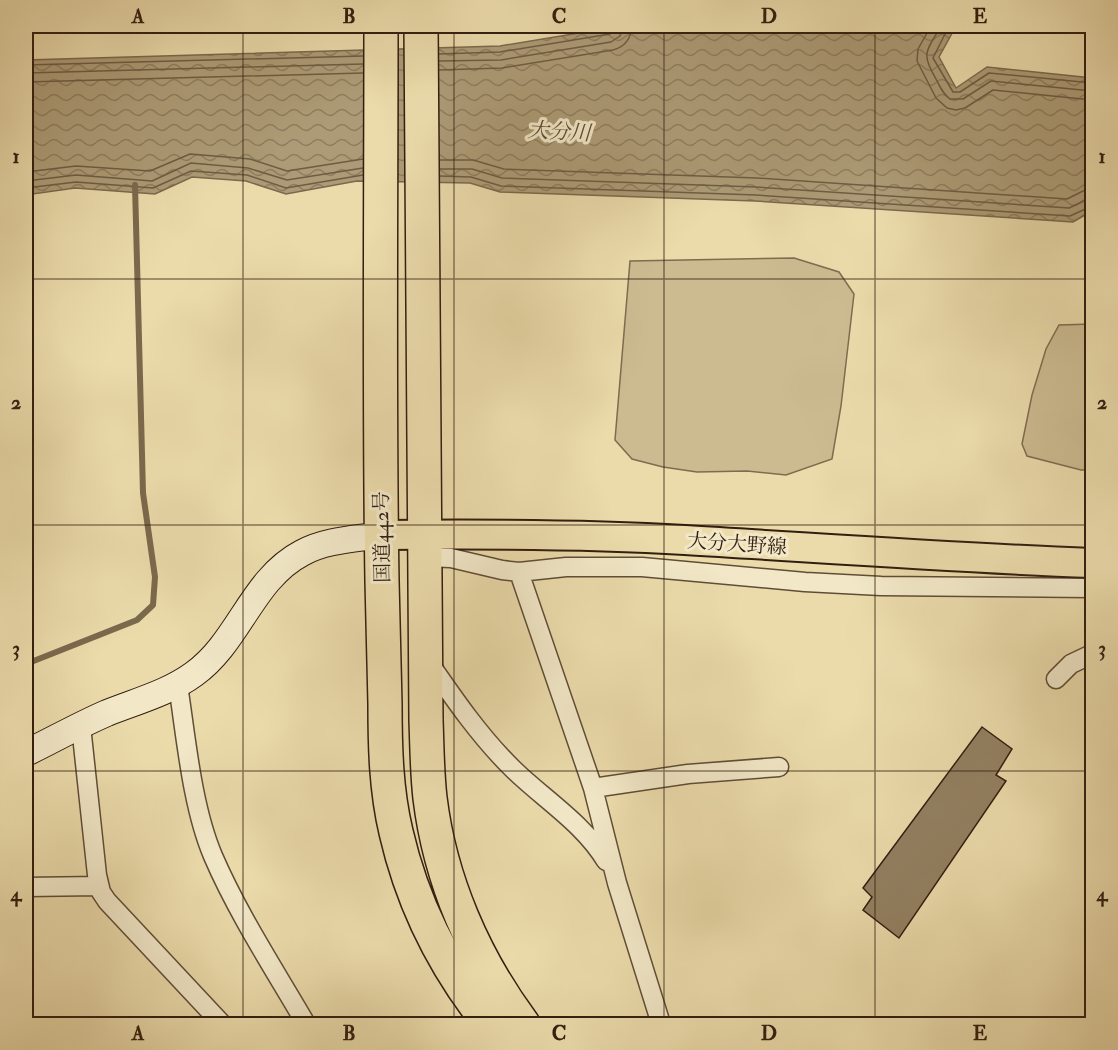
<svg xmlns="http://www.w3.org/2000/svg" width="1118" height="1050" font-family="'IM FELL Double Pica','Noto Serif JP',serif">
<style>
.park{fill:#ccbb91;stroke:#7f6c50;stroke-width:1.5}
.water{fill:url(#water-waves);stroke:#7b694d;stroke-width:1.5}
.lines{fill:none;stroke-linecap:round;stroke-linejoin:round}
.shore{stroke:#6f5c43;stroke-width:1.5}
.stream{stroke:#7b694d;stroke-width:6}
.building{fill:#928061;stroke:#321e10;stroke-width:1.5}
.street-casing{stroke:#604d37;stroke-width:21}
.secondary-casing{stroke:#321e10;stroke-width:28}
.primary-casing{stroke:#321e10;stroke-width:32}
.highway-casing{stroke:#321e10;stroke-width:36}
.street{stroke:#f2e8c8;stroke-width:18}
.secondary{stroke:#f2e8c8;stroke-width:26}
.primary{stroke:#ebdbab;stroke-width:28}
.highway{stroke:#ebdbab;stroke-width:33}
.grid{fill:none;stroke:#321e10;stroke-width:1.5;stroke-opacity:0.55}
.labels{text-anchor:middle;dominant-baseline:central;stroke-width:6;stroke-linejoin:round;paint-order:stroke}
.street-label{font-size:20px;fill:#321e10;stroke:#f2e8c8}
.water-label{font-size:21px;font-style:italic;fill:#5d4a34;stroke:#f2e8c8}
.neatline{fill:none;stroke:#321e10;stroke-width:2}
.grid-label{font-size:20px;text-anchor:middle;font-weight:bold;fill:#321e10}
</style>
<defs>
<pattern id="water-waves" width="16" height="10" patternUnits="userSpaceOnUse" patternTransform="scale(1.5)"><rect width="16" height="10" fill="#ac9b76"/><path d="M0 5q4-4 8 0t8 0" fill="none" stroke="#8d7e5f"/></pattern>
</defs>
<rect width="100%" height="100%" fill="#ebdbab"/>
<filter id="stains"><feTurbulence type="fractalNoise" baseFrequency=".00333" numOctaves="4"/><feColorMatrix values="0 0 0 0 .2 0 0 0 0 .09 0 0 0 0 .02 0 0 0 .5 -.17"/></filter>
<radialGradient id="worn" r=".72"><stop offset=".6" stop-color="#630" stop-opacity="0"/><stop offset="1" stop-color="#630" stop-opacity=".3"/></radialGradient>
<!-- park -->
<path class="park" d="M794 258 839 272 854 294 841 406 832 459 786 475 747 471 697 472 663 467 632 459 615 440 630 261Z
M1092 324V470H1081L1027 456 1022 444 1032 395 1046 349 1059 325Z"/>
<!-- water -->
<path class="water" d="M645 26H956L939 57 956 88 987 67 1092 78V211L1073 222 755 201 500 192 470 183 357 181 286 194 246 181 192 177 155 194 75 188 26 195V60L500 46 609 28Z"/>
<g class="lines">
<!-- shore -->
<path class="shore" d="M931 26 918 49 917 61 936 98 947 108 956 110 965 108 993 90 1092 100
M941 26C927 51 920 52 936 79 940 87 943 94 950 99H963L991 81 1092 91
M949 26 933 58 953 92H960L989 73 1092 83
M439 54 500 52 610 34 614 31 615 26
M439 61 501 60 611 42 620 36 623 26
M26 65 363 56
M439 70 502 68 613 50C625 47 631 38 632 26
M26 73 363 64
M26 82 363 73
M440 160H473L504 169 757 178 1067 199 1083 191 1092 190
M440 169H472L502 178 756 187 1069 208 1086 200 1092 199
M26 172 76 166 150 171 190 154 250 159 287 171 363 159
M440 176 471 177 501 186 756 195 1070 216 1092 206
M26 181 76 175 152 181 191 163 248 168 287 180 363 168
M26 188 76 182 153 188 191 171 247 175 286 188 363 175"/>
<!-- stream -->
<path class="stream" d="M26 664 137 620 153 605 155 577 143 493 135 185"/>
</g>
<!-- building -->
<path class="building" d="M982 727 1012 749 996 775 1006 781 899 938 863 910 872 897 863 888Z"/>
<g class="lines">
<defs>
<path id="street" d="M424 557 451 558 502 570 519 572 566 567H642L805 582 881 586 1092 588
M519 572 593 788 617 883 661 1024
M428 661C454 699 481 738 514 770 545 800 584 824 606 861
M1056 679 1071 664 1092 654
M178 685C186 737 192 807 213 856 238 914 274 969 306 1024
M81 726 97 875 101 892 107 901 222 1024
M593 788 688 774 779 767
M26 887 99 886"/>
<path id="secondary" d="M26 753C53 740 79 725 107 713 137 701 168 693 194 674 239 642 252 579 302 553 325 540 356 539 381 535"/>
<path id="primary" d="M381 535C482 534 584 534 685 540 821 548 957 558 1092 563"/>
<path id="highway" d="M381 26C381 211 379 396 382 581 383 622 384 663 385 704 385 747 386 790 396 832 412 902 445 968 490 1024
M421 26 426 720C427 746 427 772 430 798 440 880 474 958 523 1024"/>
</defs>
<!-- street casing -->
<use href="#street" class="street-casing"/>
<!-- secondary casing -->
<use href="#secondary" class="secondary-casing"/>
<!-- primary casing -->
<use href="#primary" class="primary-casing"/>
<!-- highway casing -->
<use href="#highway" class="highway-casing"/>
<!-- street -->
<use href="#street" class="street"/>
<!-- secondary -->
<use href="#secondary" class="secondary"/>
<!-- primary -->
<use href="#primary" class="primary"/>
<!-- highway -->
<use href="#highway" class="highway"/>
</g>
<!-- grid -->
<path class="grid" d="M243 26V1024M454 26V1024M664 26V1024M875 26V1024M26 279H1092M26 525H1092M26 771H1092"/>
<g class="labels">
<!-- street labels -->
<g class="street-label">
<text transform="translate(382 537) rotate(-91)">国道442号</text>
<text transform="translate(737 544) rotate(4)">大分大野線</text>
</g>
<!-- water labels -->
<g class="water-label">
<text transform="translate(559 132) rotate(3)">大分川</text>
</g>
</g>
<!-- margin -->
<rect width="1118" height="1050" fill="none" stroke="#ebdbab" stroke-width="66"/>
<rect x="33" y="33" width="1052" height="984" class="neatline"/>
<g class="grid-label">
<text x="138" y="23">A</text>
<text x="349" y="23">B</text>
<text x="559" y="23">C</text>
<text x="769" y="23">D</text>
<text x="980" y="23">E</text>
<text x="16" y="163">1</text>
<text x="1102" y="163">1</text>
<text x="16" y="409">2</text>
<text x="1102" y="409">2</text>
<text x="16" y="655">3</text>
<text x="1102" y="655">3</text>
<text x="16" y="901">4</text>
<text x="1102" y="901">4</text>
<text x="138" y="1040">A</text>
<text x="349" y="1040">B</text>
<text x="559" y="1040">C</text>
<text x="769" y="1040">D</text>
<text x="980" y="1040">E</text>
</g>
<rect width="100%" height="100%" filter="url(#stains)"/>
<rect width="100%" height="100%" fill="url(#worn)"/>
</svg>
